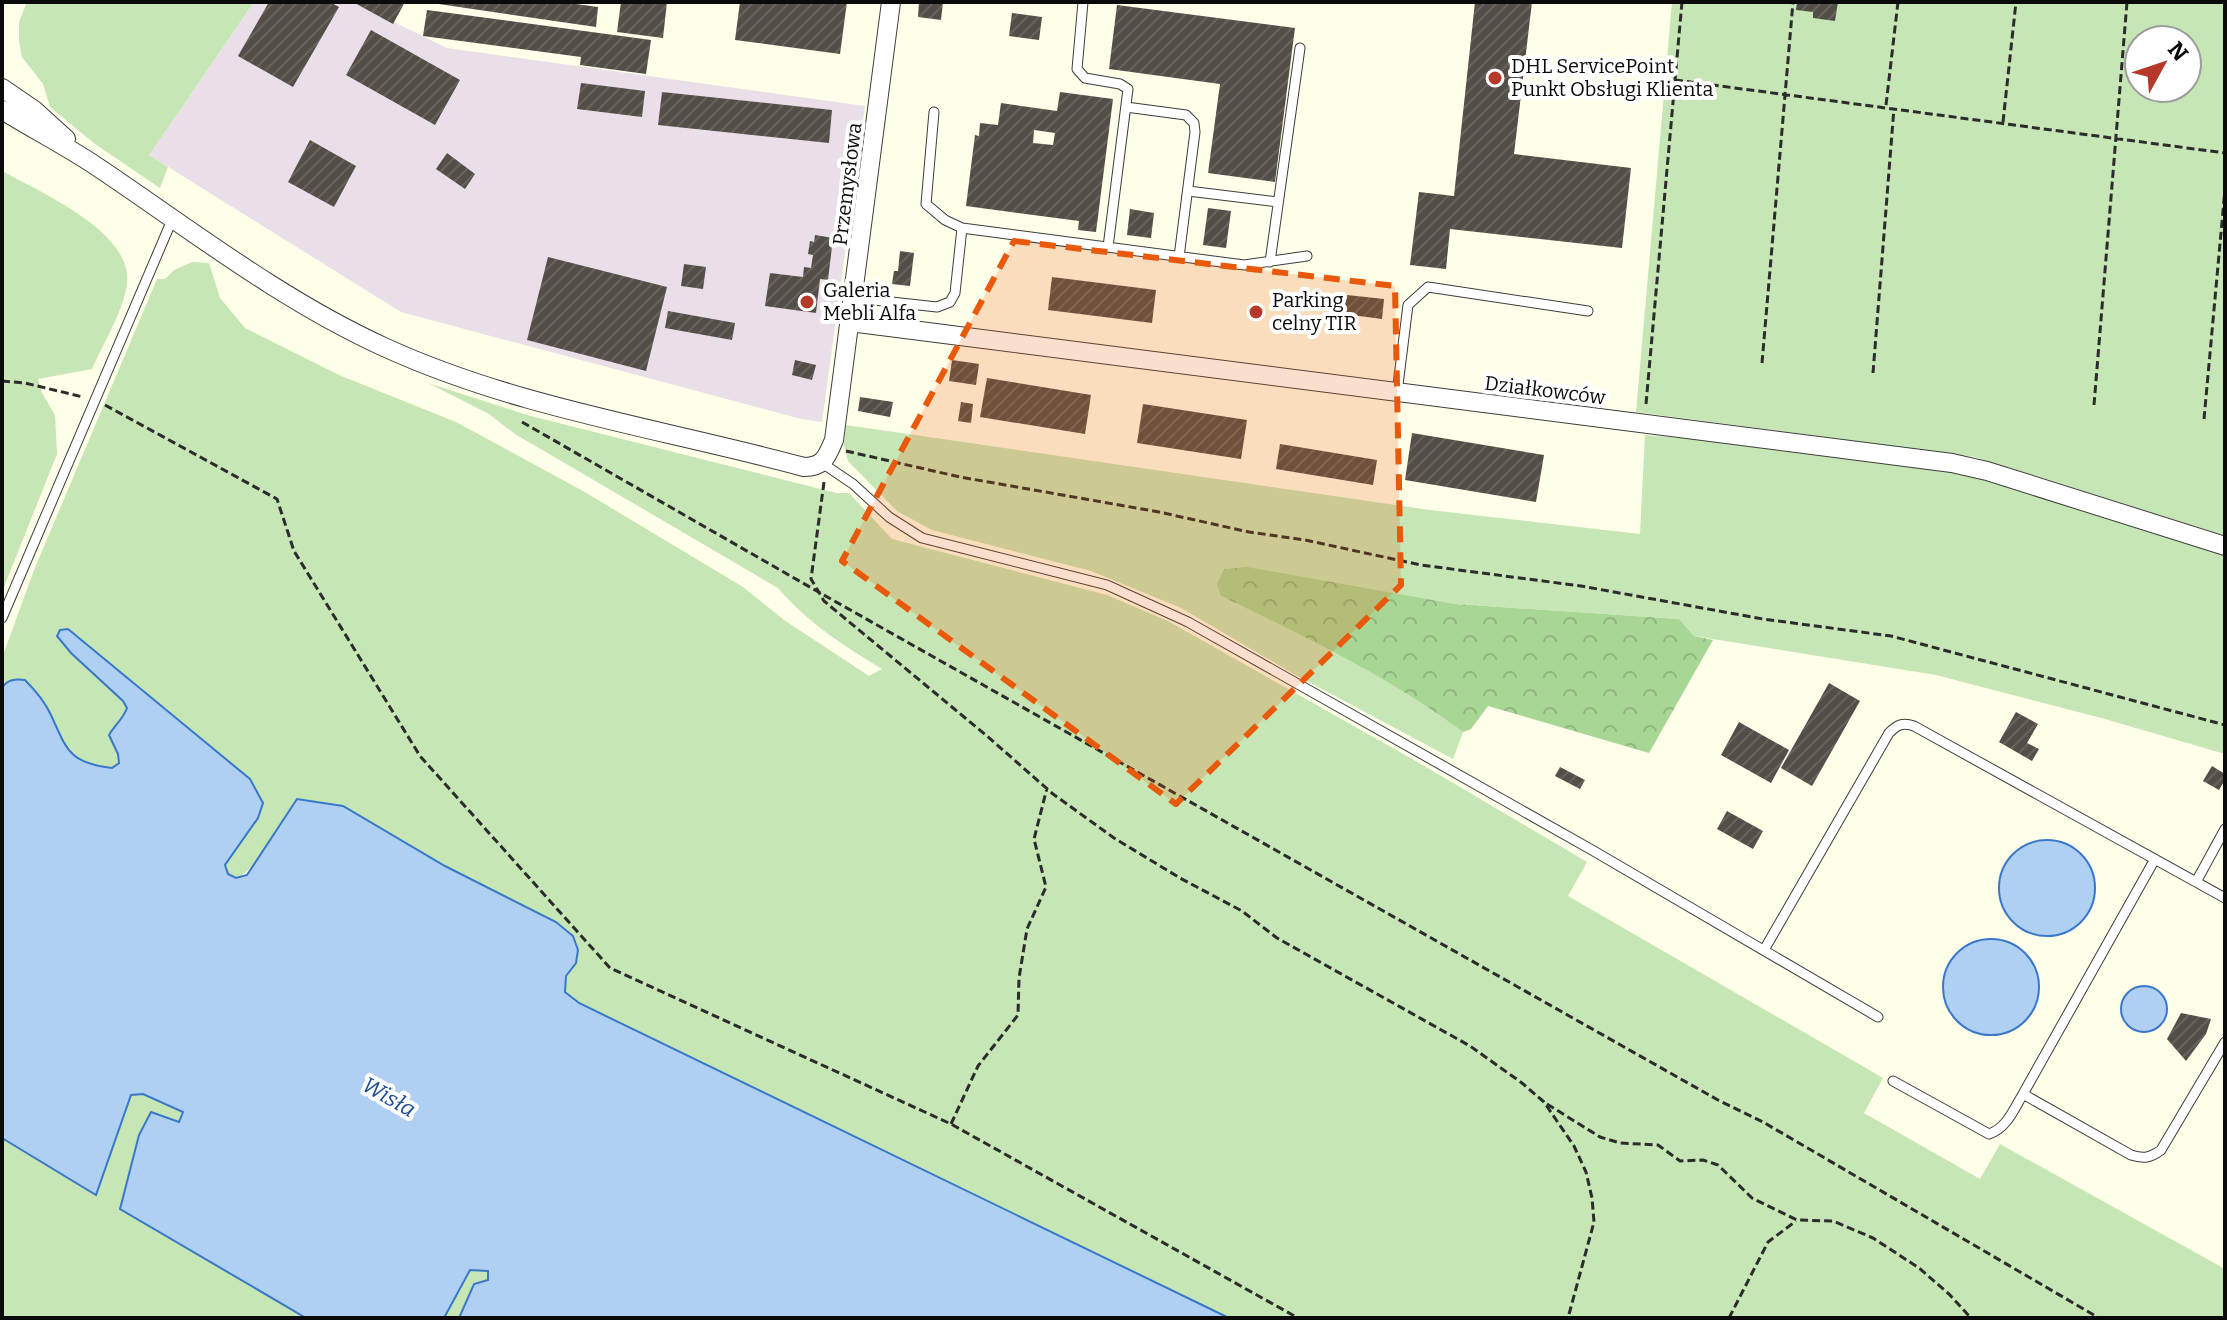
<svg xmlns="http://www.w3.org/2000/svg" width="2227" height="1320" font-family="Bitter,serif">
<style>
.industrial{fill:#eadee9}
.grass{fill:#c6e6b5;fill-rule:evenodd}
.forest{fill:url(#forest-crowns)}
.water{fill:#afcff3;stroke:#3978c8;stroke-width:2}
.building{fill:url(#building-hatch);fill-rule:evenodd}
.lines{fill:none;stroke-linecap:round;stroke-linejoin:round}
.service-casing{stroke:#3d3d3d;stroke-width:11}
.minor-casing{stroke:#3d3d3d;stroke-width:20}
.path{stroke:#2c2c2c;stroke-width:3;stroke-dasharray:8 4;stroke-linecap:butt}
.service{stroke:#fff;stroke-width:9}
.minor{stroke:#fff;stroke-width:18}
.marked{fill:#e8590c;fill-opacity:0.2;stroke:#e8590c;stroke-width:6;stroke-dasharray:16 10;stroke-linejoin:round}
.poi-dot{fill:#b53828;stroke:#fff;stroke-width:3}
.labels{text-anchor:middle;dominant-baseline:central;stroke-width:8;stroke-linejoin:round;paint-order:stroke}
.poi-label{font-size:20px;fill:#0a0a0a;stroke:#fff;text-anchor:start}
.street-label{font-size:20px;fill:#0a0a0a;stroke:#fff}
.water-label{font-size:22px;font-style:italic;fill:#194c96;stroke:#fff}
</style>
<defs>
<pattern id="forest-crowns" width="20" height="18" patternUnits="userSpaceOnUse" patternTransform="scale(2)"><rect width="20" height="18" fill="#a8d694"/><path d="M2 6a3 3 0 1 1 6 0M12 15a3 3 0 1 1 6 0" fill="none" stroke="#8fb67e"/></pattern>
<pattern id="building-hatch" width="6" height="6" patternUnits="userSpaceOnUse" patternTransform="scale(2)"><rect width="6" height="6" fill="#534e47"/><path d="M-1 1l2-2M0 6l6-6M5 7l2-2" fill="none" stroke="#67635d"/></pattern>
</defs>
<rect width="100%" height="100%" fill="#fefee9"/>
<!-- industrial -->
<path class="industrial" d="M254 2H353L447 48 865 106 822 422 801 419 401 312 149 155Z"/>
<!-- grass -->
<path class="grass" d="M27 2H254L149 155 168 167 160 188 95 144 50 107 43 84 22 57 19 41V22Z
M1672 2H2225V536L1975 457 1636 412ZM2139 40H2187V88H2139Z
M2 171C41 193 140 234 126 290 120 317 103 344 92 369L38 379 42 393 55 415 57 454 2 592Z
M192 262 209 263 220 298 245 328 339 375 456 422 583 491 743 587 784 620 869 676 882 669C843 645 808 623 778 588L515 434 489 414 428 383 527 415 836 493H849L892 539 1107 595 1168 621 1414 760 1587 862 1568 896 1883 1078 1864 1113 1980 1179 2000 1144 2225 1269V1318H1229L579 1003 565 993 566 975 576 963 578 950 573 936 556 922 445 866 343 806 297 799C282 820 258 871 236 878L227 874 225 866 239 843 250 778 68 629 99 678 123 701 127 708C123 719 115 725 109 735L118 754 119 763 112 768C57 762 62 732 37 693L4 683 2 688V658L34 570 157 279H165L174 270Z
M846 425 1430 510 1640 534 1645 435 1906 457 2225 552V754L2105 719 1936 675 1694 636 1679 619 1455 604 1385 593 1221 596C1305 637 1388 676 1463 732L1453 759 1292 673 1181 608 1091 571 932 530 897 511 848 461 844 445Z
M131 1094H143L183 1111 180 1122 151 1112 121 1209 306 1318H2V1138L95 1194Z
M470 1270 489 1271 488 1281 474 1284 459 1318H444Z"/>
<!-- forest -->
<path class="forest" d="M1247 567 1455 604 1679 619 1694 636 1713 640 1649 753 1488 706 1471 729 1463 732C1388 676 1305 637 1221 596L1217 584 1224 569Z"/>
<!-- water -->
<path class="water" d="M68 629 250 779 263 803 258 818 225 865 228 874 236 878 247 875 297 799 343 806 445 866 556 922 573 936 578 950 576 963 566 976 565 992 579 1003 1229 1318H459L474 1284 488 1280V1271L470 1270 444 1318H306L120 1209 139 1135 151 1112 179 1122 183 1112 143 1094 131 1095 96 1195 2 1138V688C7 679 16 679 25 680 35 690 45 702 51 715 67 750 69 763 112 768L119 763 118 754 109 735C115 725 123 719 127 708L123 701 71 653 57 636 60 630Z
M1999 888a48 48 0 1 1 96 0a48 48 0 1 1-96 0Z
M1943 987a48 48 0 1 1 96 0a48 48 0 1 1-96 0Z
M2121 1009a23 23 0 1 1 46 0a23 23 0 1 1-46 0Z"/>
<!-- building -->
<path class="building" d="M269 2H330L339 7 293 87 238 56Z
M353 2H405L393 24Z
M425 2H561L598 7 596 27Z
M621 2H667L663 38 617 32Z
M740 2H847L840 54 735 40Z
M919 2H943L941 20 918 17Z
M1475 2H1532L1514 154 1631 168 1622 248 1450 229 1446 269 1410 265 1419 192 1454 196Z
M1797 2H1838L1835 21 1813 18V12L1796 10Z
M1117 5 1295 28 1275 182 1208 173 1220 84 1109 69Z
M427 10 651 40 646 74 580 65 581 57 423 36Z
M1012 13 1042 17 1039 40 1009 36Z
M371 30 460 80 435 125 346 75Z
M581 83 645 91 642 117 577 109Z
M662 92 832 110 829 143 658 125Z
M1060 92 1113 99 1096 232 1078 230 1079 221 966 206 975 135 979 136 980 123 998 125 1001 103 1057 111ZM1034 130 1055 133 1053 145 1033 143Z
M310 140 356 166 334 207 288 182Z
M447 153 475 174 465 189 436 169Z
M1208 208 1231 211 1226 248 1203 245Z
M1130 209 1154 213 1151 238 1127 235Z
M815 235 833 238 828 280 820 279 816 313 765 306 770 273 803 277 804 267 811 268 813 255 808 254 810 241 814 242Z
M900 251 914 253 910 286 892 284 894 271H898Z
M548 257 667 287 646 371 527 340Z
M684 264 706 267 703 289 681 286Z
M1052 277 1156 290 1152 323 1048 310Z
M1338 294 1384 299 1382 319 1336 313Z
M668 311 735 323 732 340 665 328Z
M795 360 816 365 812 380 792 375Z
M952 360 979 364 976 385 949 381Z
M987 378 1091 395 1085 434 980 417Z
M860 397 893 402 890 417 858 411Z
M961 402 973 404 971 423 958 421Z
M1143 404 1247 420 1241 459 1137 443Z
M1412 433 1544 455 1536 502 1405 480Z
M1280 444 1377 460 1373 485 1276 469Z
M1829 683 1860 701 1812 786 1781 768Z
M2016 712 2038 724 2027 743 2039 749 2032 761 1999 742Z
M1739 722 1789 750 1771 783 1721 755Z
M2212 766 2225 774V780L2219 790 2203 781Z
M1560 767 1585 780 1580 789 1555 776Z
M1727 811 1763 831 1753 849 1717 829Z
M2181 1013 2211 1019 2206 1034 2186 1061 2167 1039Z"/>
<g class="lines">
<defs>
<path id="service" d="M1083 2 1077 69 1085 78 1120 84 1128 89 1108 247
M1126 107 1186 115 1194 123 1195 132 1179 257
M934 112 926 204 945 220 962 228
M1188 191 1278 202
M1270 262 1300 48
M855 298 937 307 950 302 955 293 962 228 1244 265 1307 256
M1397 393 1408 305 1428 287 1588 311
M822 463 853 484 889 517 922 538 1107 585 1188 622 1592 850 1878 1017
M2 618 172 220
M2196 882 2225 829
M1764 950 1889 733C1897 725 1902 722 1914 726L2225 898
M1893 1081 1989 1134C2007 1128 2014 1109 2023 1094L2155 859
M2023 1094 2131 1155C2144 1159 2150 1158 2161 1150L2225 1042"/>
<path id="minor" d="M2 88 34 110 66 139
M2 110C33 129 66 146 96 166 190 229 281 300 384 347 517 408 664 429 804 467 824 467 827 456 834 440L891 2
M850 322 1952 463 1987 471 2225 546"/>
</defs>
<!-- service casing -->
<use href="#service" class="service-casing"/>
<!-- minor casing -->
<use href="#minor" class="minor-casing"/>
<!-- path -->
<path class="path" d="M1675 80 2225 153
M1886 105 1898 2
M2003 122 2016 2
M1762 363 1793 2
M1873 373 1894 108
M2 381 25 383 83 397
M1646 404 1682 2
M105 405 277 499 294 551 420 756 610 968 951 1124 1298 1318
M2094 405 2127 2
M2204 419 2225 189
M522 422 815 590 1718 1100 1763 1122 2099 1318
M846 451 960 477 1159 512 1249 532 1305 540 1421 565 1581 586 1763 619 1891 636 2225 725
M824 482 811 579 824 601 987 736 1053 794 1114 838 1180 878 1242 911 1277 938 1470 1046 1522 1083 1544 1102 1574 1146 1586 1172 1592 1198 1594 1222 1568 1318
M1547 1104 1600 1137 1620 1143 1658 1145 1680 1161 1703 1160 1718 1165 1752 1198 1797 1220 1833 1221 1873 1238 1919 1268 1949 1294 1971 1318
M951 1124 978 1066 1018 1015 1019 978 1027 929 1046 887 1034 839 1047 788
M1729 1318 1768 1242 1796 1221"/>
<!-- service -->
<use href="#service" class="service"/>
<!-- minor -->
<use href="#minor" class="minor"/>
</g>
<!-- marked area -->
<path class="marked" d="M1014 241 1395 286 1401 585 1176 804 842 561Z"/>
<!-- markers -->
<g class="poi-dot">
<circle cx="1495" cy="78" r="8"/>
<circle cx="807" cy="302" r="8"/>
<circle cx="1256" cy="312" r="8"/>
</g>
<g class="labels">
<!-- poi labels -->
<g class="poi-label">
<text x="1511" y="66">DHL ServicePoint<tspan x="1511" dy="23">Punkt Obsługi Klienta</tspan></text>
<text x="823" y="290">Galeria<tspan x="823" dy="23">Mebli Alfa</tspan></text>
<text x="1272" y="300">Parking<tspan x="1272" dy="23">celny TIR</tspan></text>
</g>
<!-- street labels -->
<g class="street-label">
<text transform="translate(847 184) rotate(-83)">Przemysłowa</text>
<text transform="translate(1545 390) rotate(7)">Działkowców</text>
</g>
<!-- water labels -->
<g class="water-label">
<text transform="translate(389 1097) rotate(30)">Wisła</text>
</g>
</g>
<!-- border -->
<rect width="2227" height="1320" fill="none" stroke="#0a0a0a" stroke-width="8"/>
<!-- north arrow -->
<g transform="translate(2163 64) rotate(50)"><circle r="38" fill="#ffffff" stroke="#9d9d9d" stroke-width="2"/>
<path d="M0-6L14 30L0 20L-14 30Z" fill="#b53828"/>
<text y="-12" font-size="22" font-weight="bold" text-anchor="middle" fill="#0a0a0a">N</text>
</g>
</svg>
